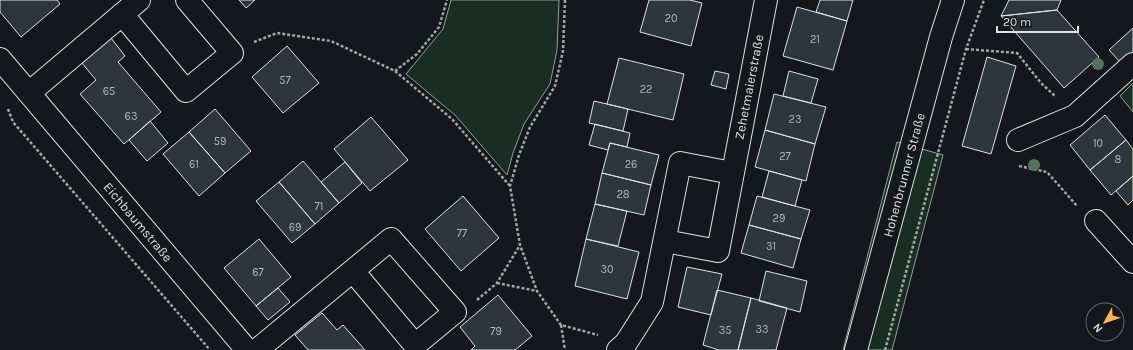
<svg xmlns="http://www.w3.org/2000/svg" width="1133" height="350" font-family="Karla,sans-serif">
<style>
.green{fill:#1a2d24;stroke:#939e99}
.building{fill:#2c363c;stroke:#d8e6dc}
.lines{fill:none;stroke-linecap:round;stroke-linejoin:round}
.minor-casing{stroke:#d8e6dc;stroke-width:24}
.path{stroke:#9da8a2;stroke-width:2.5;stroke-dasharray:3 2;stroke-linecap:butt}
.minor{stroke:#14181c;stroke-width:22}
.tree{fill:#55745f}
.labels{text-anchor:middle;dominant-baseline:central;stroke-width:3;stroke-linejoin:round;paint-order:stroke}
.number-label{font-size:11px;fill:#adbab4}
.street-label{font-size:13px;fill:#d8e6dc;stroke:#14181c}
</style>
<rect width="100%" height="100%" fill="#14181c"/>
<!-- green -->
<path class="green" d="M451 0H559L557 50 550 84 524 124 513 153 507 175 455 115 406 74 443 29Z
M1133 83V112L1120 96Z
M897 142 943 155 892 350H843Z"/>
<!-- building -->
<path class="building" d="M0 0H57L60 4 21 37 0 12Z
M239 0H255L246 8Z
M649 0H690L702 3 691 46 640 32Z
M820 0H853L847 21 816 12Z
M1009 0H1061L1057 10 1001 16Z
M797 7 847 21 833 70 783 56Z
M1057 10 1099 57 1064 88 1001 16Z
M1133 28V52L1121 63 1109 50Z
M111 38 125 56 118 62 161 112 124 144 80 94 96 80 82 63Z
M287 46 319 83 283 113 252 77Z
M987 57 1016 66 991 154 962 146Z
M619 58 684 74 673 120 607 104Z
M715 71 729 74 726 89 711 85Z
M789 71 818 79 811 103 783 96Z
M774 94 826 107 815 144 765 130Z
M594 101 628 109 623 131 589 123Z
M215 109 251 151 225 173 189 132Z
M1105 115 1126 140 1090 170 1070 145Z
M371 117 408 160 370 191 334 149Z
M150 121 168 143 147 161 129 140Z
M595 124 630 133 627 147 610 143 608 150 589 145Z
M765 130 815 144 806 181 755 167Z
M189 132 225 173 199 196 163 154Z
M1126 140 1133 149V176L1111 195 1090 170Z
M610 143 659 155 651 185 602 173Z
M303 161 339 203 315 224 279 182Z
M345 162 362 183 339 203 321 182Z
M769 171 802 180 795 206 762 197Z
M602 173 651 185 644 215 595 204Z
M1133 176V200L1128 205 1116 191Z
M279 182 315 224 292 243 256 201Z
M463 196 499 238 461 271 425 229Z
M757 196 810 210 801 239 749 225Z
M595 204 627 211 618 246 586 239Z
M749 225 801 239 793 268 741 253Z
M259 239 291 277 256 306 224 268Z
M586 239 639 252 627 299 575 286Z
M687 267 722 274 711 315 678 307Z
M766 271 807 281 800 312 759 301Z
M278 288 290 302 268 320 256 306Z
M717 290 751 298 738 350H719L703 345Z
M498 295 532 336 515 350H471L475 346 460 327Z
M751 298 787 308 776 350H738Z
M322 313 337 330 343 325 365 350H308L295 335Z"/>
<g class="lines">
<defs>
<path id="minor" d="M122 14 186 91 232 53 187 0
M0 59 247 350
M29 93 139 0
M1018 140 1075 116 1133 64
M1096 221 1133 262
M665 241 718 251 766 0
M257 350 391 239 455 312 415 345 353 271
M618 350 626 343 652 302 680 163 732 173
M856 350 941 37 953 0"/>
</defs>
<!-- minor casing -->
<use href="#minor" class="minor-casing"/>
<!-- path -->
<path class="path" d="M565 0 563 51 555 86 530 127 519 155 510 186 520 245 537 291 561 325 598 335
M254 42 277 33 331 41 395 71 452 119 510 186
M966 49 1017 53 1041 83 1056 97
M395 71 417 54 439 27 447 0
M8 109 13 122 210 350
M1019 166 1047 172 1077 206
M497 283 537 291
M477 300 497 283 520 245
M561 325 565 350
M885 350 966 49 984 0"/>
<!-- minor -->
<use href="#minor" class="minor"/>
</g>
<!-- trees -->
<g class="tree">
<circle cx="1098" cy="64" r="6"/>
<circle cx="1034" cy="165" r="6"/>
</g>
<g class="labels">
<!-- number labels -->
<g class="number-label">
<text x="671" y="18">20</text>
<text x="815" y="39">21</text>
<text x="285" y="80">57</text>
<text x="646" y="89">22</text>
<text x="109" y="91">65</text>
<text x="131" y="116">63</text>
<text x="795" y="119">23</text>
<text x="220" y="141">59</text>
<text x="1098" y="143">10</text>
<text x="785" y="156">27</text>
<text x="1118" y="159">8</text>
<text x="194" y="164">61</text>
<text x="631" y="164">26</text>
<text x="623" y="194">28</text>
<text x="319" y="206">71</text>
<text x="779" y="218">29</text>
<text x="295" y="227">69</text>
<text x="462" y="233">77</text>
<text x="771" y="246">31</text>
<text x="607" y="269">30</text>
<text x="258" y="272">67</text>
<text x="762" y="329">33</text>
<text x="725" y="330">35</text>
<text x="496" y="331">79</text>
</g>
<!-- street labels -->
<g class="street-label">
<text transform="translate(749 87) rotate(-79)">Zehetmaierstraße</text>
<text transform="translate(904 175) rotate(-75)">Hohenbrunner Straße</text>
<text transform="translate(138 222) rotate(50)">Eichbaumstraße</text>
</g>
</g>
<!-- north arrow -->
<g transform="translate(1105 322) rotate(230)"><circle r="19" fill="#14181c" stroke="#626a69"/>
<path d="M0-3L7 15L0 10L-7 15Z" fill="#ffb74d"/>
<text y="-6" font-size="11" font-weight="bold" text-anchor="middle" fill="#d8e6dc">N</text>
</g>
<!-- scale -->
<path d="M997 26v6h81v-6" fill="none" stroke="#d8e6dc" stroke-width="2"/>
<text x="1003" y="26" font-size="12" fill="#d8e6dc" stroke="#14181c" stroke-width="3" paint-order="stroke">20 m</text>
</svg>
